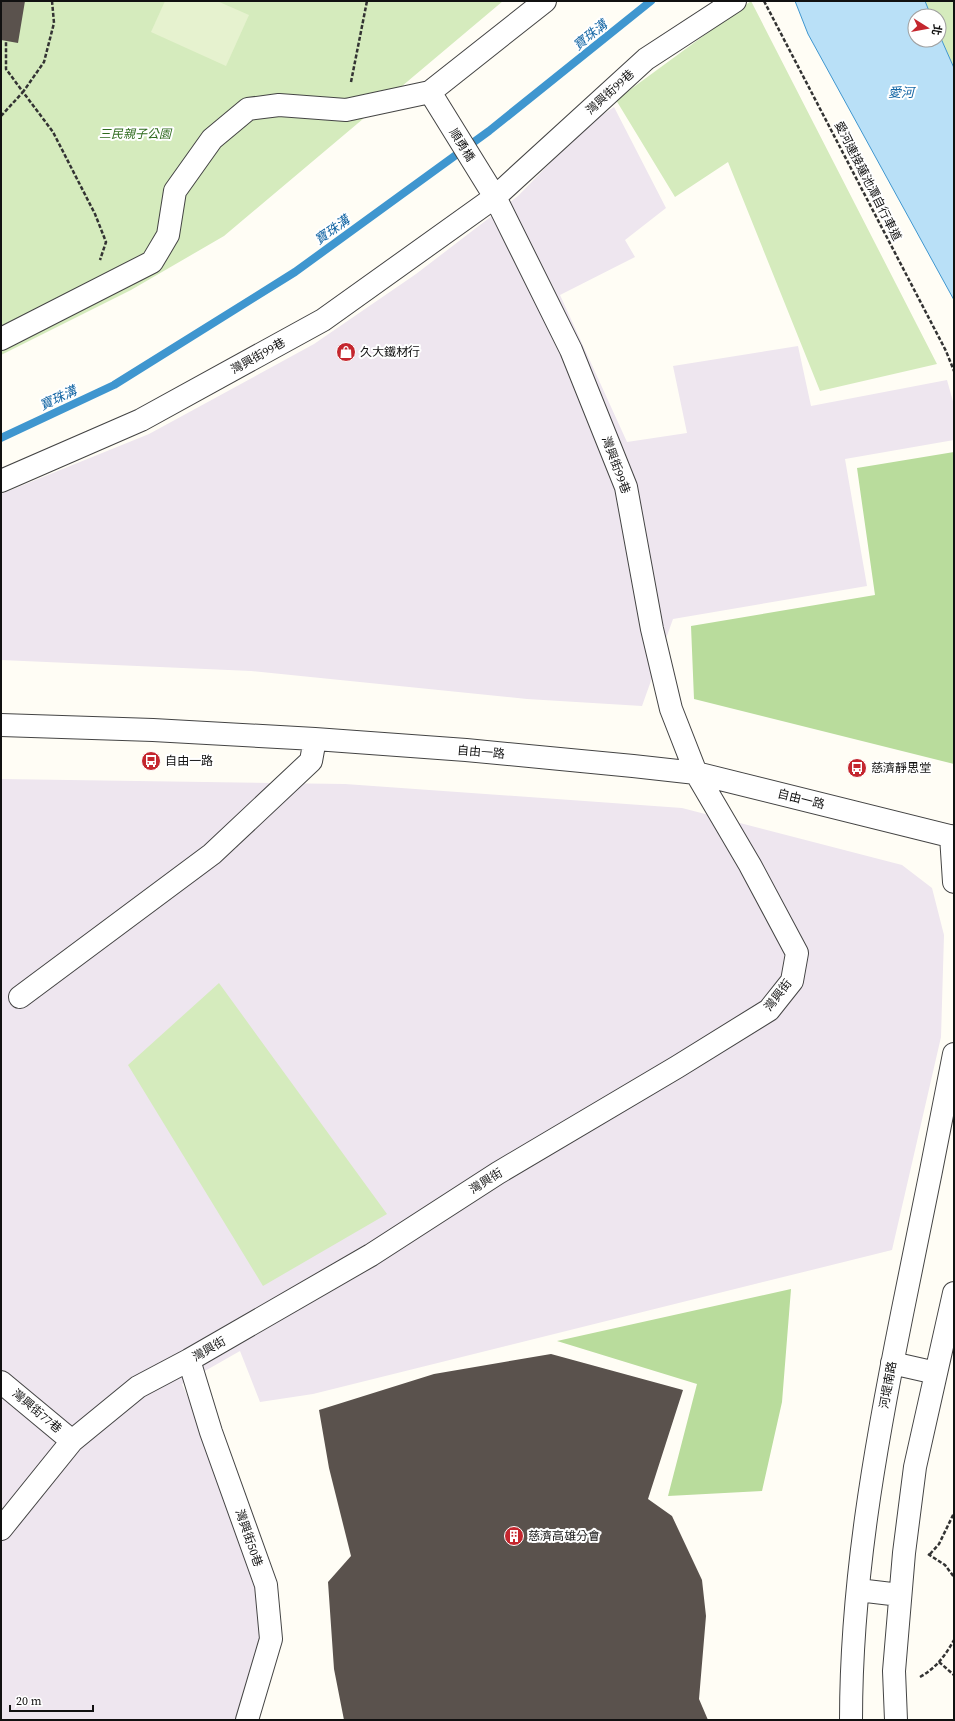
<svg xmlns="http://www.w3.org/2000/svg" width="955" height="1721" font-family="'Source Serif 4','Noto Sans TC',serif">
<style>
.industrial{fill:#eee6ef}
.green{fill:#d5ebbd}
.forest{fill:#b9dc9c}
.pitch{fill:#e6f2cf}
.water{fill:#b9e0f7;stroke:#3f96cf}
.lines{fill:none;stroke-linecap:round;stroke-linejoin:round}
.stream{stroke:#3f96cf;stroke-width:8}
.building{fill:#5a524d}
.minor-casing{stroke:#444;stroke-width:24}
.path{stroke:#333;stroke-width:2.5;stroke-dasharray:4 2;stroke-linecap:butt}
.minor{stroke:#fff;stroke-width:22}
.labels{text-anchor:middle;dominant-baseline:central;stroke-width:4;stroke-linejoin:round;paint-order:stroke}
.street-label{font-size:12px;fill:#111;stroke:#fff}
.park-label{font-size:12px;font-style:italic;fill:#2f6b1f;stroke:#fff}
.poi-label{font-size:12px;fill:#111;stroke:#fff;text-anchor:start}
.water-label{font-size:13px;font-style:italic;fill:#1768a6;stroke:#fff}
</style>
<rect width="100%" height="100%" fill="#fffdf5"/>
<!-- industrial -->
<path class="industrial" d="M614 107 666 208 625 240 635 257 560 295 627 442 687 433 673 366 798 346 811 406 947 380 954 405V440L845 459 867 586 673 619 642 706 527 699 251 671 1 660V494L149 434 314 344 416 274 518 196 587 125Z
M1 779 345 784 682 808 902 865 932 888 944 935 941 1037 892 1250 313 1394 260 1402 240 1351 182 1384 275 1596 241 1720H1Z"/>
<!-- green -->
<path class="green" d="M1 1H503L224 236 131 290 1 355Z
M751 1 937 364 820 391 728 162 675 197 616 100Z
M925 1H954V68L939 34V16H931Z
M219 983 387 1214 263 1286 128 1065Z"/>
<!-- forest -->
<path class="forest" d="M954 452V764L694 699 691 626 875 595 857 468Z
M791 1289 782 1402 762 1491 668 1496 697 1384 557 1341Z"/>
<!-- pitch -->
<path class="pitch" d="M165 1H217L249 15 226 66 151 32Z"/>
<!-- water -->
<path class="water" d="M795 1H925L931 16H915V40H939V34L954 68V300L808 34Z"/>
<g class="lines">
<!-- stream -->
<path class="stream" d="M1 438 114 385 295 272 489 131 651 1"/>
</g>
<!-- building -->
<path class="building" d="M1 1H25L18 43 1 40Z
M551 1354 683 1390 648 1499 672 1516 702 1580 706 1616 699 1699 708 1720H344L334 1669 328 1582 351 1556 329 1468 319 1410 434 1374Z"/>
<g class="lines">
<defs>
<path id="minor" d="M1 339 152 262 168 235 175 191 212 139 248 109 279 105 346 110 430 92 545 1
M1 481 141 420 323 320 495 197 646 59 735 1
M1 725 153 730 315 739 466 750 633 766 696 773 954 837
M951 836 954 882
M20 997 212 854 311 761 315 739
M189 1360 211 1432 266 1585 271 1639 247 1720
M892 1363 936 1373
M1 1382 72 1441
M1 1529 72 1441 138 1387 189 1360 371 1255 498 1173 677 1067 769 1010 792 981 797 953 750 865 696 773 671 709 652 629 626 487 571 350 495 197 430 92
M858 1590 900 1595
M851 1720C851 1583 875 1448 902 1314 920 1227 937 1141 954 1054
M896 1720 894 1671 904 1553 915 1467 954 1293"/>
</defs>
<!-- minor casing -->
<use href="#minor" class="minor-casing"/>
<!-- path -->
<path class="path" d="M52 1 54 23 44 62 23 92 53 132 95 214 106 242 100 260
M764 1 946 351 954 371
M351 82 367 1
M1 116 23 92 6 69V41
M928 1554 945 1565 954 1577
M930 1554 939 1544 954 1513
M939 1662 954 1675
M920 1677C936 1668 945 1656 954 1640"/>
<!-- minor -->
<use href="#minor" class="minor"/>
</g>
<!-- icons -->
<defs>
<symbol id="shop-disc" viewBox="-11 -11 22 22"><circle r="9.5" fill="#c4262e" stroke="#fff"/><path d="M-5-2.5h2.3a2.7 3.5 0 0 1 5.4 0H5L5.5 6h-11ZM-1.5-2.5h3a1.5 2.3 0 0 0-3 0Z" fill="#fff"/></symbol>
<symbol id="bus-disc" viewBox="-11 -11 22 22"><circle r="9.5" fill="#c4262e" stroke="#fff"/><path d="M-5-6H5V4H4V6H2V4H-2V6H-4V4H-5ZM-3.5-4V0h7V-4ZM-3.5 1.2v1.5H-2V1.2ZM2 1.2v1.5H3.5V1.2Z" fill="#fff"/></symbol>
<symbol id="building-disc" viewBox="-11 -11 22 22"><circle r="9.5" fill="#c4262e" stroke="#fff"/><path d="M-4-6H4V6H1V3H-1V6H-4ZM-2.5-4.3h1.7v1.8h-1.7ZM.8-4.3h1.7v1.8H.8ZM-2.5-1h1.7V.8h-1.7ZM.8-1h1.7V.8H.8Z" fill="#fff"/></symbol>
</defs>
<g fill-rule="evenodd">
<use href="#shop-disc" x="335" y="341" width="22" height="22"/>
<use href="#bus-disc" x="140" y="750" width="22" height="22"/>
<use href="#bus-disc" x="846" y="757" width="22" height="22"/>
<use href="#building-disc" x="503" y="1525" width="22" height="22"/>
</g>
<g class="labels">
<!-- street labels -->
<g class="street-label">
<text transform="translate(610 92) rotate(-42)">灣興街99巷</text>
<text transform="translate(462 145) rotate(58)">順勇橋</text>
<text transform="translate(868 181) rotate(63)">愛河連接蓮池潭自行車道</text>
<text transform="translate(258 356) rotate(-29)">灣興街99巷</text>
<text transform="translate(616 465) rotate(70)">灣興街99巷</text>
<text transform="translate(481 752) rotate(5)">自由一路</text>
<text transform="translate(801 799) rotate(14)">自由一路</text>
<text transform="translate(778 995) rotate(-52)">灣興街</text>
<text transform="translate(486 1181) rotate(-32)">灣興街</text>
<text transform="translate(209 1349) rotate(-30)">灣興街</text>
<text transform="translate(888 1385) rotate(-80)">河堤南路</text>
<text transform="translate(37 1411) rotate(40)">灣興街77巷</text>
<text transform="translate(249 1538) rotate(71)">灣興街50巷</text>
</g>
<!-- park labels -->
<g class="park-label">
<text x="135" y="134">三民親子公園</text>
</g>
<!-- poi labels -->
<g class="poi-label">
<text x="360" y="352">久大鐵材行</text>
<text x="165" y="761">自由一路</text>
<text x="871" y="768">慈濟靜思堂</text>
<text x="528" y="1536">慈濟高雄分會</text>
</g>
<!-- water labels -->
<g class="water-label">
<text transform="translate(590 35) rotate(-39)">寶珠溝</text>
<text x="901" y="92">愛河</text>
<text transform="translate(332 230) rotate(-36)">寶珠溝</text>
<text transform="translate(58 398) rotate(-25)">寶珠溝</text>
</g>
</g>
<!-- border -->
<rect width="955" height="1721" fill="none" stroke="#111111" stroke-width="4"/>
<!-- north arrow -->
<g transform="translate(927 28) rotate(101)"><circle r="19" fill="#ffffff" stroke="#a0a0a0"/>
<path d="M0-3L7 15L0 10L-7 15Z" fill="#c4262e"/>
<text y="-6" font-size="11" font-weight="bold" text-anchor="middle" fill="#111111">北</text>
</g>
<!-- scale -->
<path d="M10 1705v6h83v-6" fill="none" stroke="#111111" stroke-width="2"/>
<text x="16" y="1705" font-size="12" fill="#111111" stroke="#ffffff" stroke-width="3" paint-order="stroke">20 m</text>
</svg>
